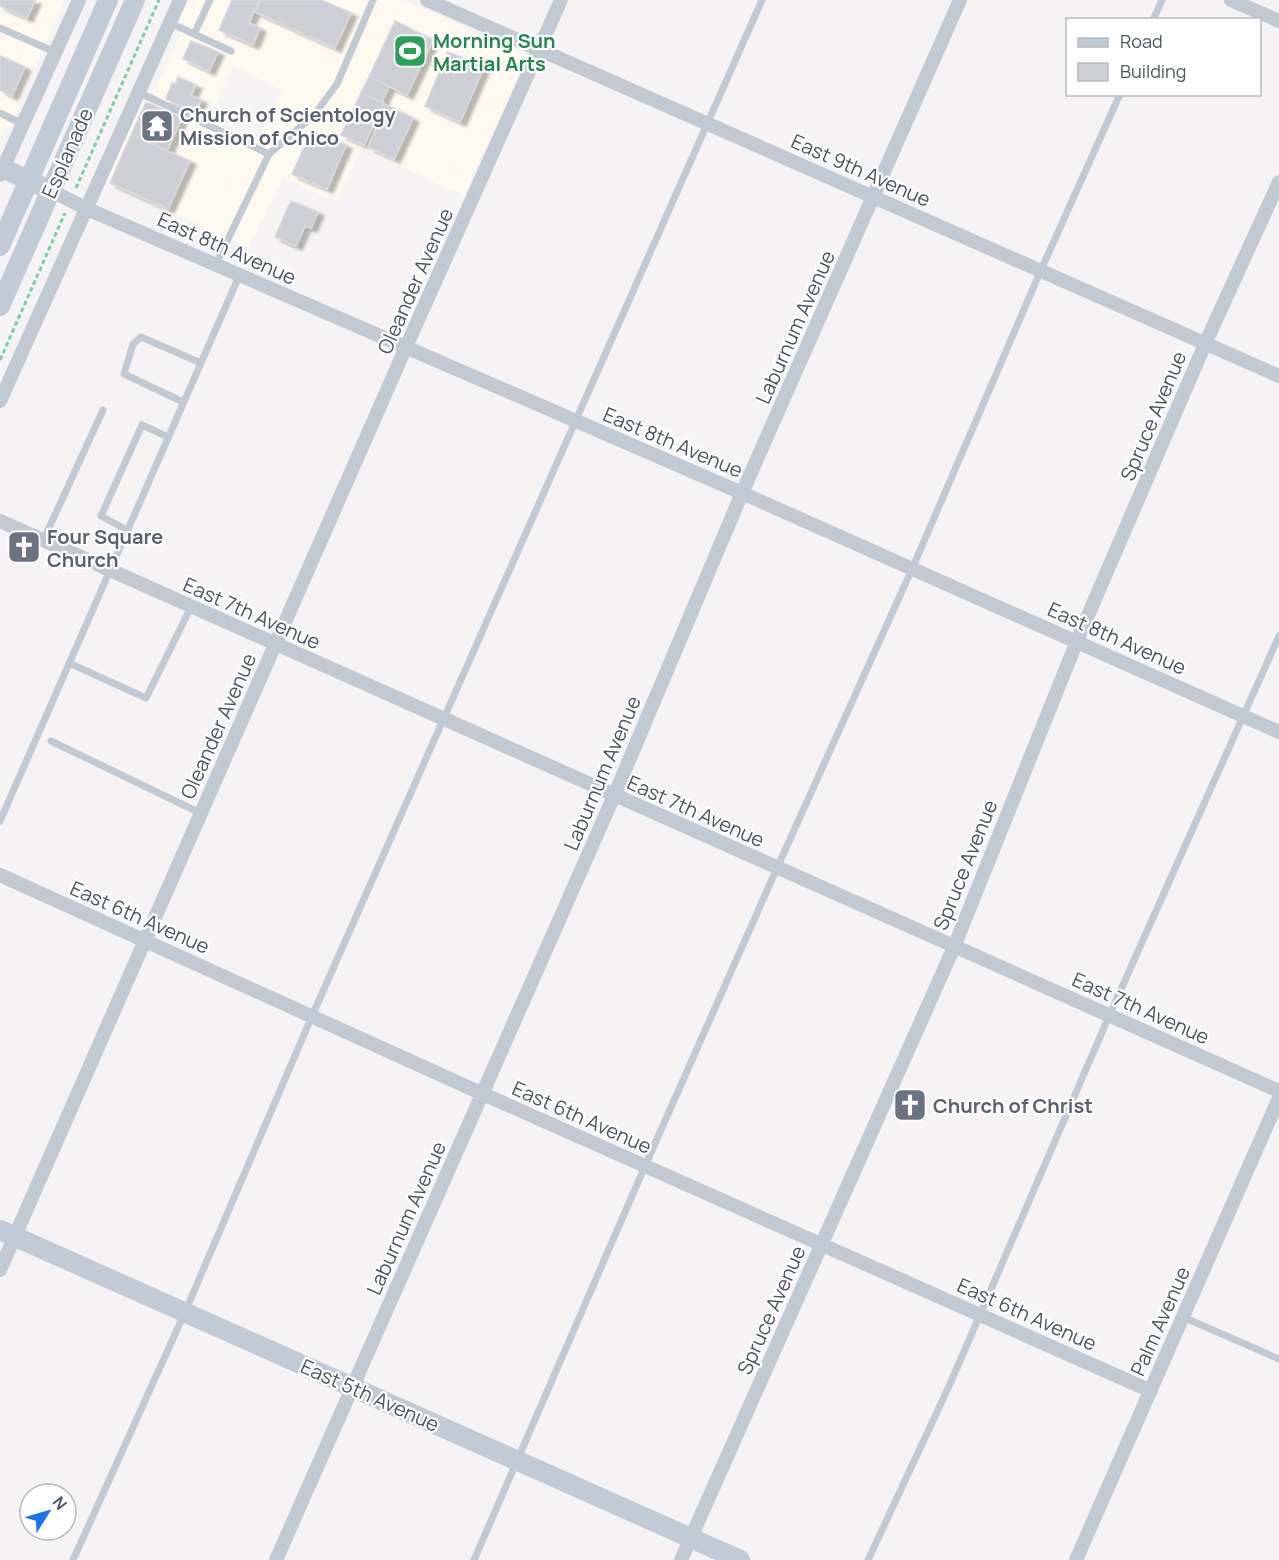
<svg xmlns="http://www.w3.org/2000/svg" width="1279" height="1560" font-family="Manrope,sans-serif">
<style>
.commercial{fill:#fdf9ef;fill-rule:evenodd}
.building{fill:#cdcfd5;stroke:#d7d9de;stroke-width:1.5;filter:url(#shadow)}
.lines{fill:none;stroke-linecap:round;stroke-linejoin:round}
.path{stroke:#7ad0a6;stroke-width:3;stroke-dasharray:4.5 3;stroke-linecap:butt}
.lane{stroke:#c1cad2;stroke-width:7}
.street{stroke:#c1cad2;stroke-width:14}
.secondary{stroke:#c1cbd6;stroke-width:20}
.labels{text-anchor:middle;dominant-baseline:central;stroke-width:4.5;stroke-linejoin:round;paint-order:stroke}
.leisure-label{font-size:20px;font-weight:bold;fill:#27864d;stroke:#fff;text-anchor:start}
.worship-label{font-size:20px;font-weight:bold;fill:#5b616d;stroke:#fff;text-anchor:start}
.street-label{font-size:20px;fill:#4a5661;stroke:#fff}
</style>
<defs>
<filter id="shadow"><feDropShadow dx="6" dy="4" stdDeviation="1.5" flood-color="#0004"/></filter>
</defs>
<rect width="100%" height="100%" fill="#f5f3f3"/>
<!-- commercial -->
<path class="commercial" d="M0 0H65L9 128 0 132Z
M187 0H403L527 56 464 195 362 149 337 202 283 178 249 248 105 182 145 95 151 98 185 24 178 21ZM233 66 282 89 254 147 206 124Z"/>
<!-- building -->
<path class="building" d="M0 0H35L27 18 0 6Z
M232 0H259L249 23 260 28 253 45 219 30Z
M261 0H321L351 13 335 48 255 12Z
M395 21 433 40 407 95 369 77Z
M191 41 218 52 209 71 183 59Z
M448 52 484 67 460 122 425 106Z
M0 56 25 67 12 96 0 90Z
M178 77 196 85 191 95 201 100 196 112 166 99 172 83 175 84Z
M369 77 389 86 382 102 361 93Z
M361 93 384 103 364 145 341 135Z
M146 102 182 118 167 151 131 135Z
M386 105 413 118 394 159 368 147Z
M312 130 346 145 327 189 292 174Z
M131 135 190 161 168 209 110 183Z
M291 201 318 212 311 228 305 226 296 246 275 237Z"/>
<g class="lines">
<!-- path -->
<path class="path" d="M76 188 159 0
M0 360 65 213"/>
<!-- lane -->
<path class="lane" d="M1153 20 1162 0
M170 23 231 51
M0 28 55 52
M194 34 210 0
M138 92 269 154
M0 113 23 124
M216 264 269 154 314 115 337 84 373 0
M183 402 124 374 133 344 141 337 201 363
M127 530 101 516 142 425 168 437
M43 541 103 410
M69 663 146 698 191 607
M51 741 200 813
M0 821 240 274
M1183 1317 1279 1359
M73 1560 185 1312 312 1016 762 0
M474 1560 645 1166 777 868 912 569 1041 270 1120 94
M868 1560 950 1384 1109 1016 1279 636"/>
<!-- street -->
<path class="street" d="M427 0 1279 376
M1231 0 1279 21
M0 175 79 0
M50 190 85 208 742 493 1279 732
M0 401 180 0
M0 521 1279 1091
M0 875 483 1094 1151 1391
M0 1270 406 347 561 0
M276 1560 614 796 742 493 960 0
M681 1560 954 947 1077 641 1205 344 1279 182
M1076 1560 1279 1098"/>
<!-- secondary -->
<path class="secondary" d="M0 167 41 186
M0 246 108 0
M0 306 135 0
M0 1230 740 1560"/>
</g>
<!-- icons -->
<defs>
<symbol id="stadium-square" viewBox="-11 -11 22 22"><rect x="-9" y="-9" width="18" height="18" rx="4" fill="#2e9e5b" stroke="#fff"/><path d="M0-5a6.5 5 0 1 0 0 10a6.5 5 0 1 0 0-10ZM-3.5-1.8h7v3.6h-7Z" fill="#fff"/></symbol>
<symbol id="temple-square" viewBox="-11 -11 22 22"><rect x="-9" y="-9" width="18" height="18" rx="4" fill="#6b7280" stroke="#fff"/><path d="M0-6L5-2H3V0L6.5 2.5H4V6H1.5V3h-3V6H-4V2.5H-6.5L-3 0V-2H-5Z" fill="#fff"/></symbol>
<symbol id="church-square" viewBox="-11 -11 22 22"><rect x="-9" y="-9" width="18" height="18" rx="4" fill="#6b7280" stroke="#fff"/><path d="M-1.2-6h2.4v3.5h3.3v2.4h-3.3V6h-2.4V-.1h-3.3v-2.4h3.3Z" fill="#fff"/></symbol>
</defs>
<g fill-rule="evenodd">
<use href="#stadium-square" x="391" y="32" width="38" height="38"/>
<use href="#temple-square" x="138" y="107" width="38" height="38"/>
<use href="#church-square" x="5" y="528" width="38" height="38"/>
<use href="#church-square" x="891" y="1086" width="38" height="38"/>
</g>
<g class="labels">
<!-- leisure labels -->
<g class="leisure-label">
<text x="433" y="40">Morning Sun<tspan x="433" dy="23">Martial Arts</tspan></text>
</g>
<!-- worship labels -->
<g class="worship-label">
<text x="180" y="114">Church of Scientology<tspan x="180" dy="23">Mission of Chico</tspan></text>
<text x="47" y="536">Four Square<tspan x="47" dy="23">Church</tspan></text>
<text x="933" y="1105">Church of Christ</text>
</g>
<!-- street labels -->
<g class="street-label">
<text transform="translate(67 153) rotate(-66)">Esplanade</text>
<text transform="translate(861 170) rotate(24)">East 9th Avenue</text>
<text transform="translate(227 248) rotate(24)">East 8th Avenue</text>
<text transform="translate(415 281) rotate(-66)">Oleander Avenue</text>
<text transform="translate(795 327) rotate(-66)">Laburnum Avenue</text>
<text transform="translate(1153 416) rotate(-67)">Spruce Avenue</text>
<text transform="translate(673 442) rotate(23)">East 8th Avenue</text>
<text transform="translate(252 613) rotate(24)">East 7th Avenue</text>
<text transform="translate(1117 638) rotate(24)">East 8th Avenue</text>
<text transform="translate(218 726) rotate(-66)">Oleander Avenue</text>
<text transform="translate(602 773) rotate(-67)">Laburnum Avenue</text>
<text transform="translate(696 811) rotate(24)">East 7th Avenue</text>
<text transform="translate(965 865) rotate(-68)">Spruce Avenue</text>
<text transform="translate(140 917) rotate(24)">East 6th Avenue</text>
<text transform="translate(1141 1008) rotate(24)">East 7th Avenue</text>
<text transform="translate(582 1117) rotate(24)">East 6th Avenue</text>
<text transform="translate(406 1218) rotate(-66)">Laburnum Avenue</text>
<text transform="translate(771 1310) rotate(-66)">Spruce Avenue</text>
<text transform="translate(1027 1314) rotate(24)">East 6th Avenue</text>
<text transform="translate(1160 1321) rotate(-66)">Palm Avenue</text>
<text transform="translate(370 1395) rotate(24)">East 5th Avenue</text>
</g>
</g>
<!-- legend -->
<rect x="1066" y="18" width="195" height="78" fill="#ffffff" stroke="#b7bbc0" stroke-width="1.5"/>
<rect x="1078" y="38" width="30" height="9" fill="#c1cbd6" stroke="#b7bbc0" stroke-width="1.5"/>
<text x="1120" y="48" font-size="18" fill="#4a5661">Road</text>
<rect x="1078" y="63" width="30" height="18" fill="#cdcfd5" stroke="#b7bbc0" stroke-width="1.5"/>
<text x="1120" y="78" font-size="18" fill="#4a5661">Building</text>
<!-- north arrow -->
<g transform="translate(48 1512) rotate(53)"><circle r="28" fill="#ffffff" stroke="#b7bbc0" stroke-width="1.5"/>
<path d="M0-4.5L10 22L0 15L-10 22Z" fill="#1a73e8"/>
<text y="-9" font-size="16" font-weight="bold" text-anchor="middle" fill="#4a5661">N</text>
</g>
</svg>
